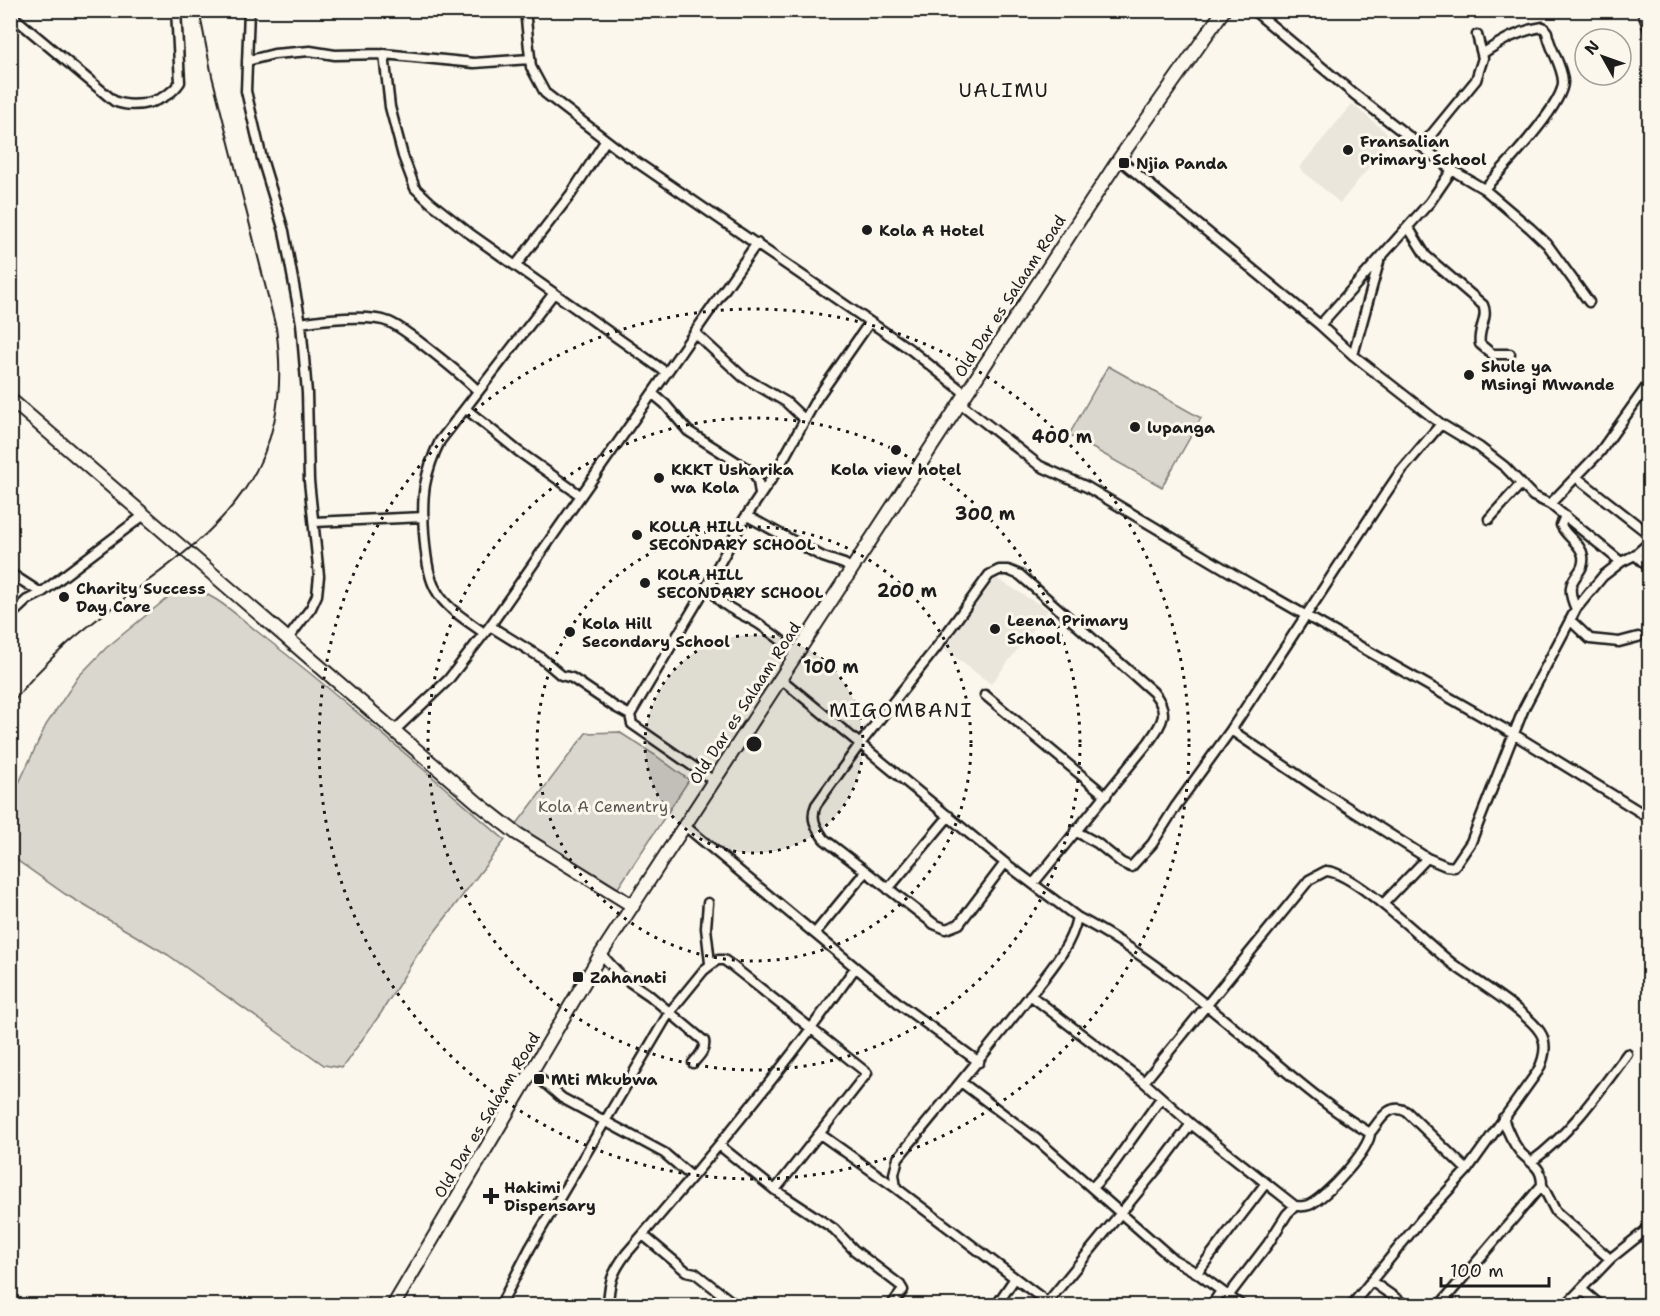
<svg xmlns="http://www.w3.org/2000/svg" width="1660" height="1316" font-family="'Shantell Sans',sans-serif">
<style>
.built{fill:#eae6dc}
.green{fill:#dad7ce;stroke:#7b7a75;stroke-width:1.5}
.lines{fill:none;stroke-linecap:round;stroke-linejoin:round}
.street-casing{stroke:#1c1c1c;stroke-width:13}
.secondary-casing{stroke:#1c1c1c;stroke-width:16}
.street{stroke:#fbf7ec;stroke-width:8}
.secondary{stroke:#fbf7ec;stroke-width:12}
.rail{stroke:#1c1c1c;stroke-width:2}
.ring{fill:none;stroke:#1c1c1c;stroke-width:3;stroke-dasharray:3 6}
.poi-dot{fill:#1c1c1c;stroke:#fbf7ec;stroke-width:2}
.labels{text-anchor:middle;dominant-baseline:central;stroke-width:6;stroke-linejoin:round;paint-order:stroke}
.poi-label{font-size:16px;font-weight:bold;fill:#1c1c1c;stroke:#fbf7ec;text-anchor:start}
.street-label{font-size:16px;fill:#1c1c1c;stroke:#fbf7ec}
.park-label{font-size:16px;fill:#555451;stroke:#fbf7ec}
.quarter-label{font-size:20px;letter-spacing:1.5px;fill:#1c1c1c;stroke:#fbf7ec}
.centre{fill:#1c1c1c;stroke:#fbf7ec;stroke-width:3}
.ring-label{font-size:18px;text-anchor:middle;font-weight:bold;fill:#1c1c1c;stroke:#fbf7ec;stroke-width:6;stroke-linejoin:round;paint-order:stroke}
</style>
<rect width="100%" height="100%" fill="#fbf7ec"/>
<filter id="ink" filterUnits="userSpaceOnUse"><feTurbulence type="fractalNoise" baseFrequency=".0167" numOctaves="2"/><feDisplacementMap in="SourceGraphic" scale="12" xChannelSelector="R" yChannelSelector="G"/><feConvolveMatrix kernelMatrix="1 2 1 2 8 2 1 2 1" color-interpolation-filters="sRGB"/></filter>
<g filter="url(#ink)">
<!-- built -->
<path class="built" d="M1352 104 1393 138 1340 203 1299 168Z
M996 578 1048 610 991 684 943 648Z"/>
<!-- green -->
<path class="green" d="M1108 366 1201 418 1162 487 1069 435Z
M182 586C214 591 238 617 263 636 346 700 425 771 505 840L417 955 381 1013 342 1068 324 1065 168 955 65 894 11 856V800L46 725 78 677 106 648Z
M619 732 655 755 689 780 618 888 516 825 586 733Z"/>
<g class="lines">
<defs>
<path id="street" d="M249 10 246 91 262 159 284 231 301 323 307 393 309 481 319 576 317 595 311 608 287 640
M525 10 531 67 545 93 619 150 911 350 966 394
M1253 10 1354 94 1452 170 1484 189 1530 228 1547 244 1589 302
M1642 10 1650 33
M10 14 114 101C135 110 167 102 180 82L176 10
M384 54 390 107 403 156 415 188 430 202 469 233 667 373
M1482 54C1501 41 1520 30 1543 27L1547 32C1549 48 1562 64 1563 81 1565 104 1501 170 1484 189
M247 61 274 54 310 51 335 55 384 54 474 63 530 59
M1422 146 1476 80 1483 58 1477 35
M1119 159 1320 325 1353 355 1441 424 1479 447 1505 467 1533 496 1550 504 1621 562
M1408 227 1426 256 1483 305C1489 318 1477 330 1480 344L1492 354H1510
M516 265 571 194 606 140
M301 323C322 319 370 314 389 322 399 326 408 334 417 340 438 356 459 372 478 391
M1320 325 1430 202 1452 170
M695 333 743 377 786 402 805 420
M1353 355 1379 262
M653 394 665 404 688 431 754 473 758 481 760 494
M960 403 1040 466 1087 487 1235 575 1515 735 1650 818
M466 409 518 451 580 495
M1576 477 1650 535
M1550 504 1600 452 1647 386
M747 516 823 557 844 564 852 569
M1565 516 1561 525C1566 537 1581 543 1583 556 1586 578 1560 575 1576 609
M1489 519 1520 485
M314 522 424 517
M1635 555 1650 568
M10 573 41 593 144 515
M10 616 27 600 41 593
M1570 620 1590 639 1619 642 1638 637
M490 626 540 657 561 675 572 678 615 707 630 715 632 724 714 781
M484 633C468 621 446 609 436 590 424 571 421 508 425 485 428 469 433 455 440 441L554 293
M797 653C785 643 772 633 759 624 740 611 709 606 712 577L743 521 776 472 817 398 870 322
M781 679 1005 863 1077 917C1071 949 1045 976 1025 1002 984 1055 940 1106 898 1158L894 1174 896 1188 1015 1278 996 1306
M985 695 1106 796
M630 715 711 579
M1231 730 1320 790 1427 858 1446 866 1454 867 1471 842 1524 708 1576 609 1603 576 1621 562 1635 555 1650 542
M394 731 448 680 490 626 757 243
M1642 814 1650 802
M685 826 902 1006 979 1062
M1075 831 1097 843 1122 863 1131 867 1152 844 1176 806 1231 730 1384 496 1401 471 1441 424
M1005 863 959 924 946 929 934 924 824 839C816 827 810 819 816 805L860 744 936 648 989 575 999 570H1008L1020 575 1153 692C1171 713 1162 723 1148 743L1033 884
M888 889 949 816
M708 903 706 928 710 963
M1383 904 1427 858
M1077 917C1147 953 1210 1008 1270 1058 1302 1085 1334 1112 1370 1133
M815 933 866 871
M601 954 621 976 649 995 704 1041C706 1050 698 1057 693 1063
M1030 995 1144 1082 1191 1124 1295 1206C1300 1206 1304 1207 1309 1205 1325 1198 1370 1150 1370 1133 1380 1121 1389 1101 1407 1112L1467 1170
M532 1072 562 1098 664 1153 691 1176
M961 1082 1035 1138 1173 1259 1197 1273 1242 1306
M1144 1082 1309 880 1326 871C1355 872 1428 945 1454 965 1476 981 1527 1012 1540 1032 1548 1044 1544 1059 1538 1071L1467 1170 1421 1220 1351 1306
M820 1134 896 1188
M719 1145 775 1190 834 1229 854 1250 900 1285 903 1290 891 1306
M1531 1162C1569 1135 1599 1092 1627 1054
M1542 1185 1556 1212 1610 1259
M1092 1188 1113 1165 1161 1098
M643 1235 686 1271 695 1273 737 1306
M1197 1273 1266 1183
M1015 1278 1051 1305
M1371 1281 1407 1306
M1581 1289 1601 1306
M1229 1295 1268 1244 1287 1214 1295 1206
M1047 1303 1161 1164 1191 1124
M500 1306 530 1248 669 1013 704 970 717 960H724L731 965 867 1073 775 1190
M608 1306C609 1282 612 1273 626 1254 706 1162 785 1068 855 968
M1211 1306 1221 1291
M1439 1306 1542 1185C1542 1167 1533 1165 1521 1153 1512 1142 1507 1131 1503 1118
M1565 1306 1610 1259 1650 1227"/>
<path id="secondary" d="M10 399 479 804 516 833 633 906
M393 1306 601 954 1119 159 1224 10"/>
</defs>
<!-- street casing -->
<use href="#street" class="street-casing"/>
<!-- secondary casing -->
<use href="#secondary" class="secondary-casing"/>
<!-- street -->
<use href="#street" class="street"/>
<!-- secondary -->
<use href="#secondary" class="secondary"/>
<!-- rail -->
<path class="rail" d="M10 706C111 565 307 546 276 328L212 76 199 10
M10 1304 12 1306"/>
</g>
</g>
<!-- distance rings -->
<circle cx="754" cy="744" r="109" fill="#1c1c1c" fill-opacity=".12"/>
<g class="ring">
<circle cx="754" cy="744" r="109"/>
<circle cx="754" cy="744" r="217"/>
<circle cx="754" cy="744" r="326"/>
<circle cx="754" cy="744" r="435"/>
</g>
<!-- markers -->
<g class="poi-dot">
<circle cx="1348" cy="150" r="6"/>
<rect x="1118" y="157" width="12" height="12" rx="3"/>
<circle cx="867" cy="230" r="6"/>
<circle cx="1469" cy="375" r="6"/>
<circle cx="1135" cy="427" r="6"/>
<circle cx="896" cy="450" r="6"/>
<circle cx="659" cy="478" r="6"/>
<circle cx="637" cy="535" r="6"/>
<circle cx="645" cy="583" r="6"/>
<circle cx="64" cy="597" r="6"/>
<circle cx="995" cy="629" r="6"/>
<circle cx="570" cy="632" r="6"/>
<rect x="572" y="971" width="12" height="12" rx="3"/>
<rect x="533" y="1073" width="12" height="12" rx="3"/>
<path d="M488 1187h6v6h6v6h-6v6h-6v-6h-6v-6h6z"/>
</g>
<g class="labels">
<!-- poi labels -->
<g class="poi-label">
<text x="1360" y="141">Fransalian<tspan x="1360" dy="18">Primary School</tspan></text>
<text x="1136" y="163">Njia Panda</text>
<text x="879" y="230">Kola A Hotel</text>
<text x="1481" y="366">Shule ya<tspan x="1481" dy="18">Msingi Mwande</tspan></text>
<text x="1147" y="427">lupanga</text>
<text x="671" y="469">KKKT Usharika<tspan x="671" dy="18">wa Kola</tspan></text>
<text x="896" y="469" text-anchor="middle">Kola view hotel</text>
<text x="649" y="526">KOLLA HILL<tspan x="649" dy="18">SECONDARY SCHOOL</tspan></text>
<text x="657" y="574">KOLA HILL<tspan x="657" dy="18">SECONDARY SCHOOL</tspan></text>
<text x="76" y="588">Charity Success<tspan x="76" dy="18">Day Care</tspan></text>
<text x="1007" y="620">Leena Primary<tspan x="1007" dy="18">School</tspan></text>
<text x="582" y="623">Kola Hill<tspan x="582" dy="18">Secondary School</tspan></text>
<text x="590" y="977">Zahanati</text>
<text x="551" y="1079">Mti Mkubwa</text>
<text x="504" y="1187">Hakimi<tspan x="504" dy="18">Dispensary</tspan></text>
</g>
<!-- street labels -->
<g class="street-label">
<text transform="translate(1010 296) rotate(-57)">Old Dar es Salaam Road</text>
<text transform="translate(745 703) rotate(-57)">Old Dar es Salaam Road</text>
<text transform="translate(487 1115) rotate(-59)">Old Dar es Salaam Road</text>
</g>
<!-- park labels -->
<g class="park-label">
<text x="603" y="806">Kola A Cementry</text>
</g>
<!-- quarter labels -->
<g class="quarter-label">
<text x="1004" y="90">UALIMU</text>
<text x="901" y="710">MIGOMBANI</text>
</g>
</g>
<circle cx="754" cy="744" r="9" class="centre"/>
<g class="ring-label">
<text x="1062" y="443">400 m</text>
<text x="985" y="520">300 m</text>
<text x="907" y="597">200 m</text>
<text x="831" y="673">100 m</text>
</g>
<!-- margin -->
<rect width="1660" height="1316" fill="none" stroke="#fbf7ec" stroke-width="36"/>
<rect x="18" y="18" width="1624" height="1280" fill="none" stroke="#1c1c1c" stroke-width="2" filter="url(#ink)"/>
<!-- north arrow -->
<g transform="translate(1603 57) rotate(310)"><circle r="28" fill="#fbf7ec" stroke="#a29f99" stroke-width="1.5"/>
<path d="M0-4.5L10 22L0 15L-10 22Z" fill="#1c1c1c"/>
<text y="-9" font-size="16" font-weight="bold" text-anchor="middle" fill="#1c1c1c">N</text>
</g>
<!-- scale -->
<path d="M1441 1277v9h108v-9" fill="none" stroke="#1c1c1c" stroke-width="3"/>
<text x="1450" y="1277" font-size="18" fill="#1c1c1c" stroke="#fbf7ec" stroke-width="4.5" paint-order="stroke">100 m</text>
</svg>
